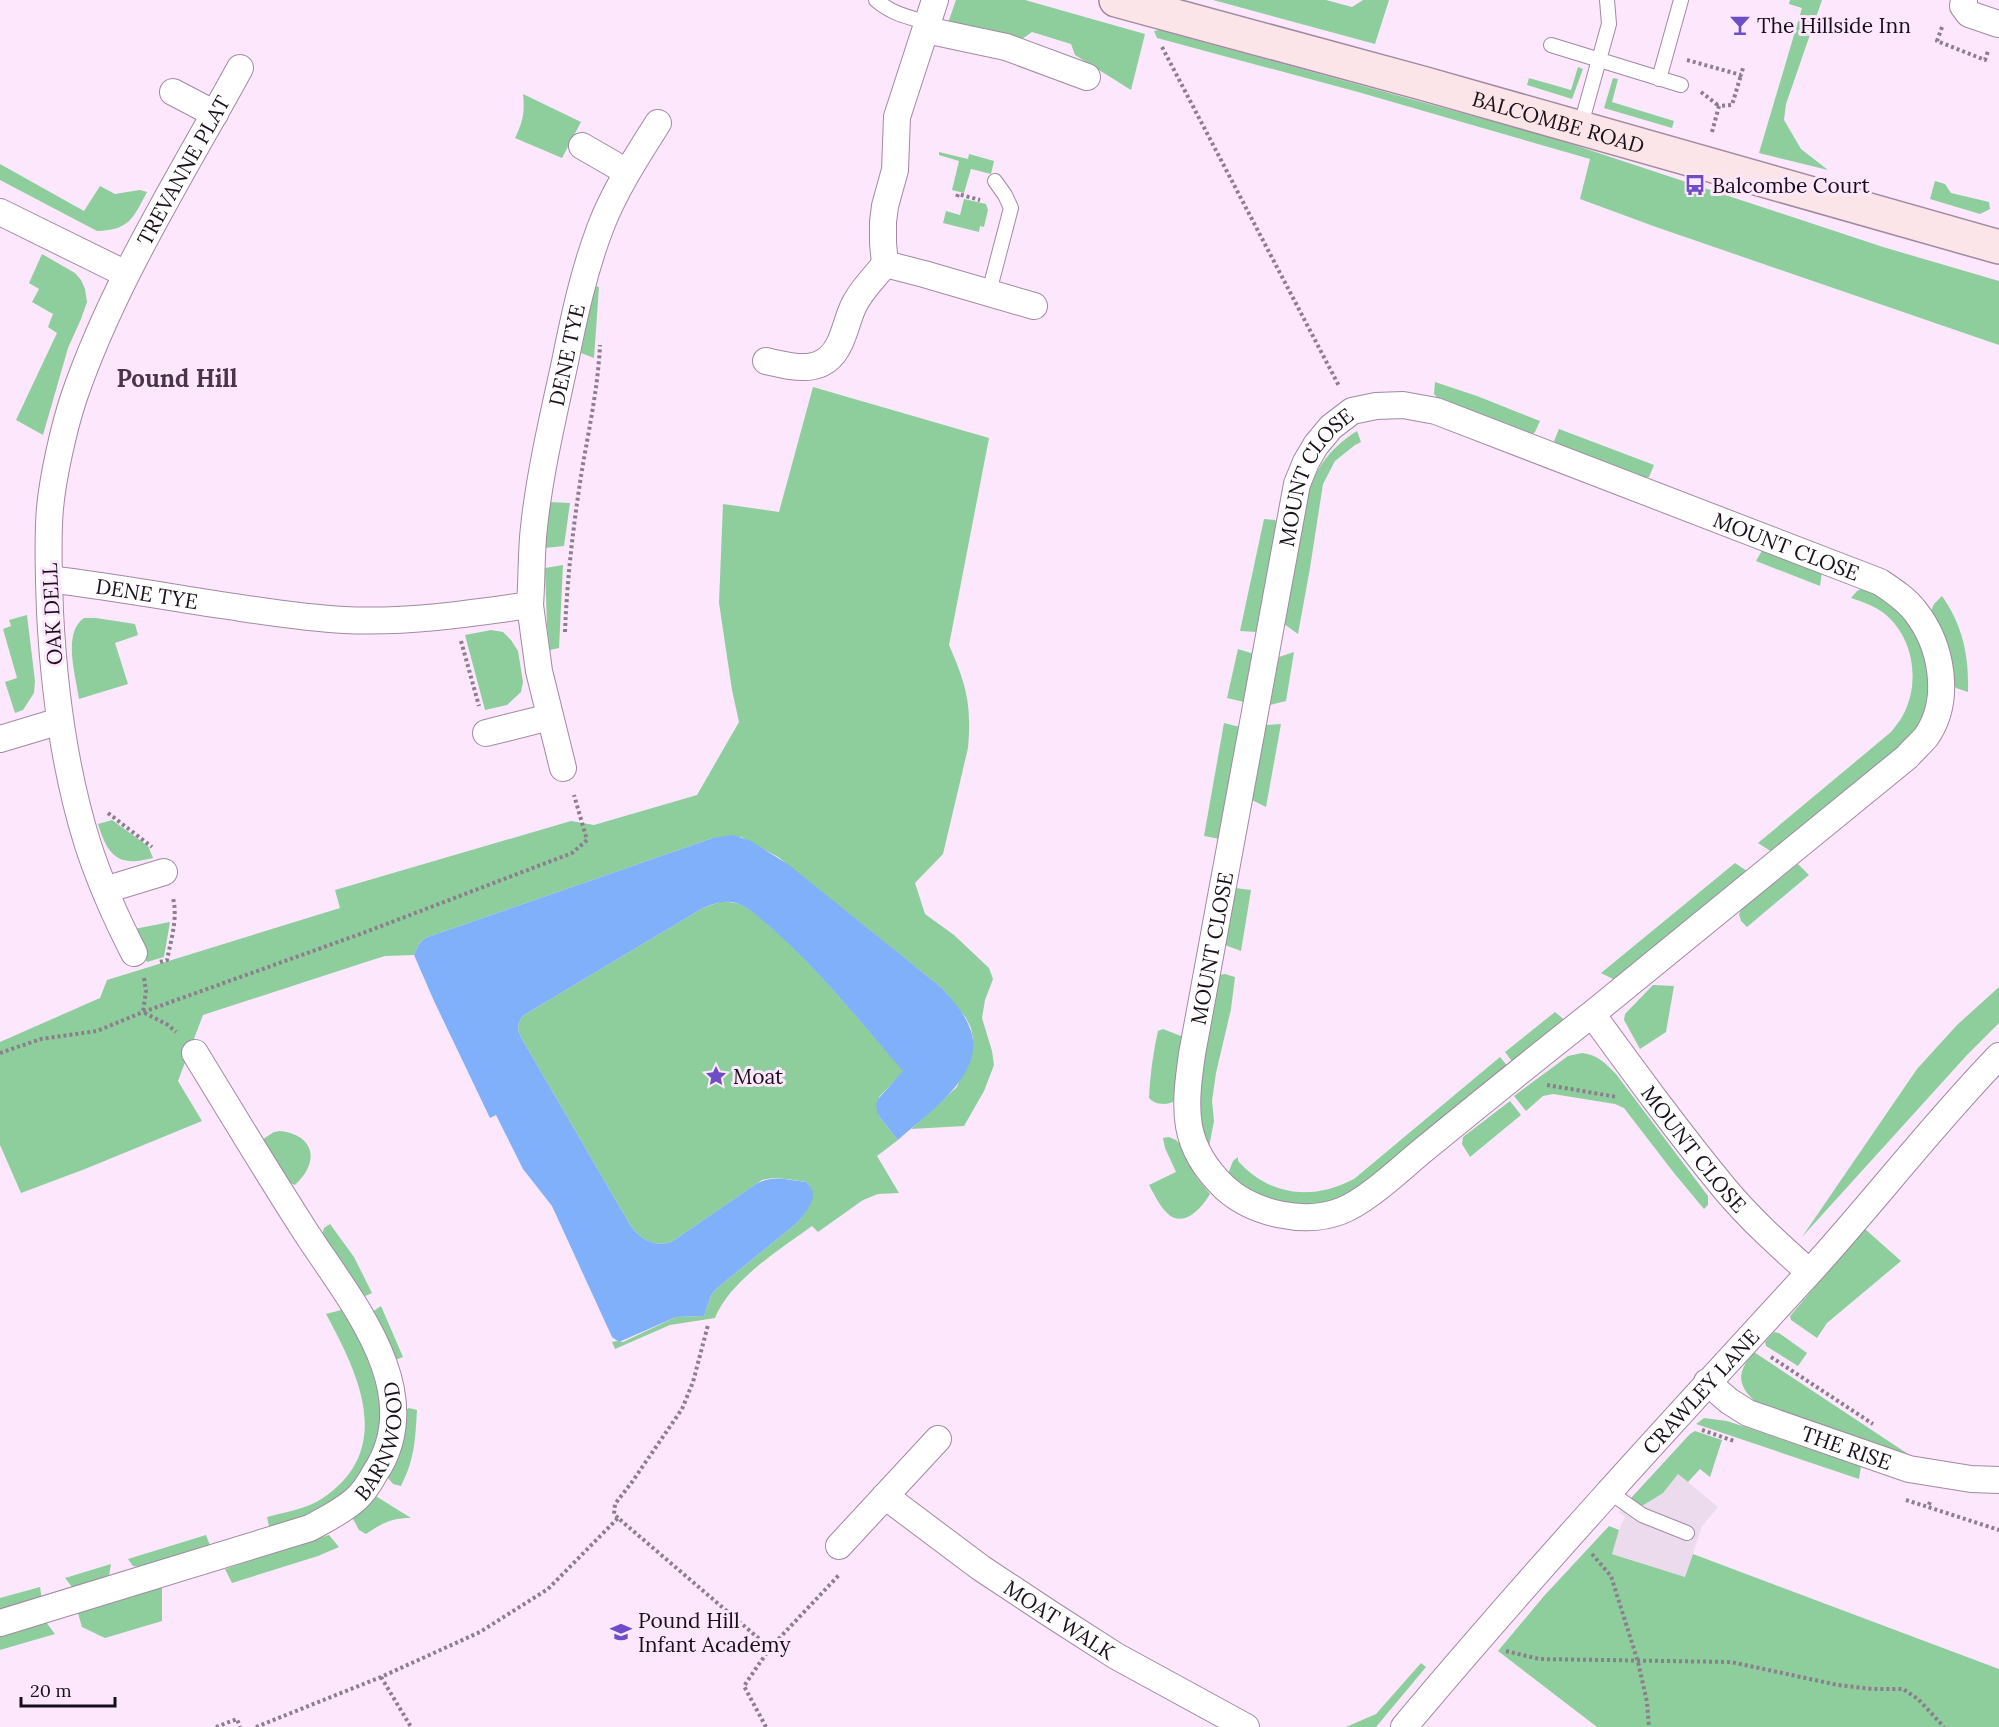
<svg xmlns="http://www.w3.org/2000/svg" width="1999" height="1727" font-family="Lora,serif">
<style>
.industrial{fill:#ebdbed}
.green{fill:#8dce9c}
.water{fill:#81b0fa}
.lines{fill:none;stroke-linecap:round;stroke-linejoin:round}
.service-casing{stroke:#a189a2;stroke-width:16}
.minor-casing{stroke:#a189a2;stroke-width:28}
.secondary-casing{stroke:#a189a2;stroke-width:36}
.path{stroke:#8d7e8e;stroke-width:4;stroke-dasharray:3 3;stroke-linecap:butt}
.service{stroke:#fff;stroke-width:14}
.minor{stroke:#fff;stroke-width:26}
.secondary{stroke:#fbe5e8;stroke-width:33}
.labels{text-anchor:middle;dominant-baseline:central;stroke-width:6;stroke-linejoin:round;paint-order:stroke}
.poi-label{font-size:21px;fill:#180f18;stroke:#fce7fd;text-anchor:start}
.street-label{font-size:21px;fill:#180f18;stroke:#fce7fd}
.quarter-label{font-size:24px;font-weight:bold;fill:#493449;stroke:#fce7fd}
</style>
<rect width="100%" height="100%" fill="#fce7fd"/>
<!-- industrial -->
<path class="industrial" d="M1678 1474 1718 1507 1702 1526 1685 1577 1611 1553 1619 1530 1625 1517 1619 1512 1631 1498 1643 1506 1663 1492Z"/>
<!-- green -->
<path class="green" d="M956 0H1025L1145 34 1131 90 1075 55 1071 44 1032 32 1022 39 988 29 948 23Z
M1213 0H1326L1352 7 1363 0H1389L1375 44Z
M1790 0H1822L1786 104 1784 120 1801 149 1828 170 1759 153 1802 8 1789 4Z
M1159 30 1550 137 1883 247 1999 281V345L1656 227 1580 199 1590 159 1358 92 1157 38 1154 31Z
M1578 67 1583 69 1572 99 1527 85 1529 78 1571 90Z
M1613 78 1618 79 1612 102 1674 121 1672 128 1604 108Z
M523 94 581 122 562 158 515 138C523 122 525 111 523 94Z
M939 152 968 159 969 154 994 161 991 174 971 169 964 193 952 190 959 161 939 155Z
M0 164 84 211 100 186 115 194 140 190 147 192C133 218 130 230 97 231L0 180Z
M1935 181 1945 184 1951 193 1989 202 1990 209 1980 214 1930 199Z
M964 199 986 204 988 210 984 227 980 226 979 232 943 223 946 211 960 215Z
M42 254 75 273 81 280 85 289 87 302 81 319 68 348 43 435 16 420 57 333 48 327 53 314 32 302 39 289 29 283Z
M594 286 599 287 594 358 581 353Z
M1435 382 1477 396 1540 421 1535 432 1530 436 1439 399 1434 394Z
M813 387 989 438 949 645C966 684 972 704 968 748L943 854 915 883 925 914 954 935 989 968 993 979 985 1000 982 1018 992 1051 994 1065 984 1091 964 1126 911 1129 957 1087 973 1039 971 1028 966 1018 942 988 778 857 741 837 713 838 425 938 419 944 414 955 385 956 369 961 203 1015 178 1081 202 1121 85 1169 21 1193 0 1145V1042L100 998 107 980 340 908 335 890 571 821 594 825 697 795 739 722 732 690 719 603 723 504 779 512Z
M1559 429 1654 465 1649 477 1641 478 1558 445 1554 441Z
M1357 431 1361 442 1355 445 1335 461 1323 484 1310 568 1298 634 1284 624C1289 596 1294 569 1299 542 1303 519 1306 490 1318 470 1328 453 1341 441 1357 431Z
M549 502 570 503 564 546 545 548Z
M1264 519 1275 520 1278 524 1257 632 1240 631Z
M1763 549 1822 572 1820 586 1756 561Z
M563 565 559 648 550 650 547 625 545 568Z
M1863 588C1890 602 1911 620 1922 649 1929 672 1931 699 1920 721 1908 747 1879 765 1858 782 1829 805 1801 828 1772 852L1758 843 1891 732C1895 727 1899 722 1902 717 1921 684 1914 638 1885 614 1875 606 1863 602 1851 598L1857 591Z
M1942 596C1963 626 1969 656 1968 692L1956 688 1952 681V665L1948 648 1933 618 1931 611 1934 604Z
M27 615 35 681 34 693 23 710 15 713 5 682 17 678 3 629 11 626 9 620Z
M84 618H96L135 624 138 635 115 643 128 684 79 699C76 677 62 633 84 618Z
M491 630 503 632 511 640 518 651 523 682 521 692 507 705 485 710 465 635Z
M1238 649 1254 654 1244 702 1227 698Z
M1294 652 1286 701 1270 705 1279 657Z
M1224 723 1240 727 1220 839 1204 836Z
M1281 724 1266 807 1252 800 1266 725Z
M112 820 148 846 153 858C119 867 108 857 98 824Z
M1735 863 1747 871 1615 980 1601 973Z
M1798 864 1809 875 1747 927 1741 921 1739 914 1742 908Z
M1235 888 1251 890 1241 951 1225 945Z
M723 901 740 904 746 907C805 950 855 1017 904 1071L879 1097 878 1115 898 1140 877 1156 899 1193 878 1194 863 1200 818 1232 812 1226C781 1249 730 1280 715 1318L670 1325 615 1349 612 1342 616 1341 623 1342 676 1317 704 1316 711 1295 716 1289 798 1222C807 1211 820 1193 806 1182 791 1180 776 1176 762 1180L673 1241C655 1249 638 1238 629 1223L522 1039C517 1030 516 1023 524 1015L703 908Z
M170 922 164 957 147 962 139 948 134 929Z
M1225 974 1235 977 1231 1009 1216 1073 1212 1101 1214 1121 1209 1147 1201 1130 1198 1114 1199 1088 1219 975Z
M1653 985 1674 986 1666 1032 1640 1049 1624 1020 1625 1014Z
M1999 987V1023L1967 1055 1802 1237 1917 1069 1957 1025Z
M1555 1012 1567 1022 1514 1064 1505 1052Z
M1163 1029 1181 1036 1184 1040 1173 1102C1166 1105 1155 1105 1149 1098 1150 1075 1153 1053 1158 1031Z
M1582 1053C1598 1055 1605 1063 1616 1074L1708 1196V1205L1704 1209 1674 1173 1624 1108 1615 1104 1553 1094 1543 1096 1526 1111 1514 1096 1568 1056Z
M1500 1057 1510 1069C1481 1092 1452 1115 1424 1139 1377 1177 1336 1222 1271 1199 1249 1191 1244 1191 1228 1174L1233 1161 1238 1157V1161C1270 1196 1312 1201 1354 1179Z
M1510 1101 1521 1115 1470 1157 1462 1144 1463 1137Z
M280 1131C315 1135 320 1162 295 1185L290 1183 264 1145 263 1139 274 1132Z
M1169 1137 1176 1140 1180 1144 1197 1178 1210 1194C1202 1208 1184 1228 1168 1214 1160 1207 1154 1194 1149 1185L1176 1172 1165 1148 1163 1138Z
M330 1224 354 1257 372 1293 363 1297 358 1293 349 1274 322 1235 324 1228Z
M1865 1229 1901 1261 1827 1323 1817 1338 1791 1320 1790 1316Z
M381 1306 403 1357 395 1360 372 1312Z
M341 1310C361 1337 387 1397 380 1431 375 1456 363 1477 344 1494 340 1498 335 1503 330 1507 316 1515 287 1524 270 1531L267 1517C285 1512 307 1509 323 1498 395 1449 359 1375 326 1314Z
M1774 1332 1779 1333 1807 1353 1798 1366 1766 1346 1765 1342Z
M1754 1352 1908 1454H1902L1764 1408C1739 1390 1733 1376 1754 1352Z
M409 1408 417 1410C415 1441 415 1458 401 1486L393 1484 388 1478 389 1471 403 1412Z
M1704 1418 1727 1421 1861 1466 1859 1479 1696 1424Z
M1695 1431 1722 1440 1710 1477 1700 1469 1688 1482 1678 1474 1663 1493 1642 1506 1631 1498 1690 1434Z
M374 1495 411 1518C391 1518 383 1523 366 1534L359 1530 352 1517Z
M1609 1526 1619 1530 1612 1554 1685 1577 1693 1554 1999 1669V1727H1597L1498 1651 1544 1596Z
M206 1535 211 1548 140 1567 133 1566 128 1559Z
M329 1535 339 1547 318 1556 232 1583 225 1569Z
M111 1564 109 1576 72 1587 65 1578Z
M162 1586V1621L105 1638 82 1627 77 1610Z
M40 1587 42 1600 0 1612V1598Z
M46 1622 55 1634 0 1650V1636Z
M1421 1663 1426 1667 1376 1727H1346L1376 1714Z"/>
<!-- water -->
<path class="water" d="M733 835 751 841 789 865 942 988C952 1000 963 1011 969 1026 990 1072 928 1113 898 1140L878 1115 876 1104 879 1098 903 1071C860 1022 818 968 768 925 759 918 750 908 739 904 726 899 715 903 703 908L524 1015C516 1023 517 1030 522 1039L629 1223C638 1238 655 1249 673 1241L756 1184C771 1175 789 1180 806 1182 821 1194 808 1210 798 1222L716 1289 711 1295 704 1316 676 1317 619 1342 612 1337 552 1206 523 1169 496 1115 490 1118 434 1001 414 955 419 944 425 938 713 838Z"/>
<g class="lines">
<defs>
<path id="service" d="M876 0C892 14 908 17 929 23
M1551 45 1681 85
M1659 79 1681 0
M1580 128 1609 24 1607 0
M989 292 1011 208 1005 195 995 181
M1608 1491 1642 1515 1687 1533"/>
<g id="minor">
<path d="M935 0 897 117 895 170 885 206 883 222V243L885 264 924 274 1034 306"/>
<path d="M1964 0 1963 6 1969 14 1998 24"/>
<path d="M926 30 1006 47 1087 77"/>
<path d="M173 92 215 114"/>
<path d="M582 146 627 172"/>
<path d="M0 212 126 274"/>
<path d="M766 361C800 369 829 376 843 335 847 325 849 315 854 305 861 290 875 277 885 264"/>
<path id="s1" d="M49 579C106 586 163 596 221 605 262 611 303 618 344 620 407 623 468 614 530 605 532 579 531 553 534 527 540 472 553 417 565 362 574 317 584 270 601 226 615 190 637 156 658 123"/>
<path d="M530 605 539 671 563 768"/>
<path d="M486 733 550 717"/>
<path d="M0 739 60 721"/>
<path d="M105 890 164 872"/>
<path id="s2" d="M134 953C116 918 100 882 88 845 64 769 54 690 50 612 49 578 47 542 50 508 53 476 64 427 74 397 114 281 181 176 240 68"/>
<path id="s3" d="M1592 1014C1535 1059 1478 1105 1422 1151 1400 1169 1367 1201 1341 1211 1305 1225 1254 1214 1225 1188 1181 1146 1184 1110 1192 1054L1297 484 1306 462 1316 445 1331 427 1352 411 1376 406 1403 405 1436 411 1880 582C1892 590 1906 599 1915 611 1942 645 1952 700 1926 737 1920 744 1913 750 1907 757L1592 1014C1635 1073 1678 1132 1725 1189 1750 1219 1780 1246 1809 1272"/>
<path id="s4" d="M1707 1382 1729 1401 1748 1413 1909 1469 1971 1479 1999 1480"/>
<path id="s5" d="M885 1496 981 1568 1049 1613 1116 1656 1246 1727"/>
<path d="M839 1546 938 1439"/>
<path id="s6" d="M0 1623 310 1528C326 1519 343 1511 356 1499 364 1492 370 1482 375 1473 430 1391 348 1298 305 1231 267 1172 231 1112 195 1053"/>
<path id="s7" d="M1404 1727C1534 1572 1671 1423 1808 1274 1873 1203 1932 1125 1999 1056"/>
</g>
<g id="secondary">
<path id="s8" d="M1116 0 1422 83 1999 247"/>
</g>
</defs>
<!-- service casing -->
<use href="#service" class="service-casing"/>
<!-- minor casing -->
<use href="#minor" class="minor-casing"/>
<!-- secondary casing -->
<use href="#secondary" class="secondary-casing"/>
<!-- path -->
<path class="path" d="M1942 27 1937 41 1985 60 1988 51
M1162 47 1339 386
M1687 60 1741 75 1743 68
M1701 92 1719 106
M1712 132 1719 106 1732 105 1741 75
M957 197 958 194 980 200
M565 632C567 580 573 528 581 476 588 433 598 389 600 345
M461 641 479 706
M108 813 152 847
M160 962 167 960C171 940 178 918 173 898
M144 978 146 991 143 1012 168 1025 176 1032
M0 1053 41 1039 97 1031 143 1012 363 933 572 853 587 840 574 795
M1547 1085 1617 1097
M1771 1357 1873 1424
M1702 1430 1734 1441
M1906 1500 1928 1507
M1930 1502 1928 1507 1999 1530
M618 1518 614 1514 615 1504 632 1482 682 1409 693 1382 708 1325
M1592 1554 1611 1576 1638 1662 1647 1702 1649 1727
M1506 1651 1539 1659 1731 1662 1838 1685 1872 1689H1903L1918 1699 1944 1727
M381 1677 411 1727
M216 1727 237 1719 240 1727
M256 1727 381 1677 480 1632 548 1589 618 1518 770 1648 839 1575
M766 1727 744 1686 770 1648"/>
<!-- service -->
<use href="#service" class="service"/>
<!-- minor -->
<use href="#minor" class="minor"/>
<!-- secondary -->
<use href="#secondary" class="secondary"/>
</g>
<!-- icons -->
<defs>
<symbol id="bar-bare" viewBox="-9 -9 18 18"><path d="M-6-5H6L.8 .8V4.5H3.5V6h-7V4.5H-.8V.8Z" fill="#6e4ec7" stroke="#fce7fd" stroke-width="2.5" paint-order="stroke"/></symbol>
<symbol id="bus-bare" viewBox="-9 -9 18 18"><path d="M-5-6H5V4H4V6H2V4H-2V6H-4V4H-5ZM-3.5-4V0h7V-4ZM-3.5 1.2v1.5H-2V1.2ZM2 1.2v1.5H3.5V1.2Z" fill="#6e4ec7" stroke="#fce7fd" stroke-width="2.5" paint-order="stroke"/></symbol>
<symbol id="sight-bare" viewBox="-9 -9 18 18"><path d="M0-6L1.8-2.2L6-1.7L2.9 1.2L3.7 5.4L0 3.3L-3.7 5.4L-2.9 1.2L-6-1.7L-1.8-2.2Z" fill="#6e4ec7" stroke="#fce7fd" stroke-width="2.5" paint-order="stroke"/></symbol>
<symbol id="school-bare" viewBox="-9 -9 18 18"><path d="M0-5L7-2L0 1L-7-2ZM-4 1L0 2.5L4 1V4Q0 6-4 4Z" fill="#6e4ec7" stroke="#fce7fd" stroke-width="2.5" paint-order="stroke"/></symbol>
</defs>
<g fill-rule="evenodd">
<use href="#bar-bare" x="1725" y="10" width="30" height="30"/>
<use href="#bus-bare" x="1680" y="170" width="30" height="30"/>
<use href="#sight-bare" x="701" y="1061" width="30" height="30"/>
<use href="#school-bare" x="606" y="1617" width="30" height="30"/>
</g>
<g class="labels">
<!-- poi labels -->
<g class="poi-label">
<text x="1757" y="25">The Hillside Inn</text>
<text x="1712" y="185">Balcombe Court</text>
<text x="733" y="1076">Moat</text>
<text x="638" y="1620">Pound Hill<tspan x="638" dy="24">Infant Academy</tspan></text>
</g>
<!-- street labels -->
<g class="street-label">
<text stroke="none"><textPath href="#s8" startOffset="459">BALCOMBE ROAD</textPath></text>
<text stroke="none"><textPath href="#s2" startOffset="824">TREVANNE PLAT</textPath></text>
<text stroke="none"><textPath href="#s1" startOffset="738">DENE TYE</textPath></text>
<text stroke="none"><textPath href="#s3" startOffset="1182">MOUNT CLOSE</textPath></text>
<text stroke="none"><textPath href="#s3" startOffset="1722">MOUNT CLOSE</textPath></text>
<text stroke="none"><textPath href="#s1" startOffset="99">DENE TYE</textPath></text>
<text transform="translate(52 614) rotate(-93)">OAK DELL</text>
<text stroke="none"><textPath href="#s3" startOffset="696">MOUNT CLOSE</textPath></text>
<text stroke="none"><textPath href="#s3" startOffset="2606">MOUNT CLOSE</textPath></text>
<text stroke="none"><textPath href="#s7" startOffset="448">CRAWLEY LANE</textPath></text>
<text stroke="none"><textPath href="#s6" startOffset="444">BARNWOOD</textPath></text>
<text stroke="none"><textPath href="#s4" startOffset="156">THE RISE</textPath></text>
<text stroke="none"><textPath href="#s5" startOffset="214">MOAT WALK</textPath></text>
</g>
<!-- quarter labels -->
<g class="quarter-label">
<text x="177" y="378">Pound Hill</text>
</g>
</g>
<!-- scale -->
<path d="M21 1697v9h94v-9" fill="none" stroke="#180f18" stroke-width="3"/>
<text x="30" y="1697" font-size="18" fill="#180f18" stroke="#fce7fd" stroke-width="4.5" paint-order="stroke">20 m</text>
</svg>
